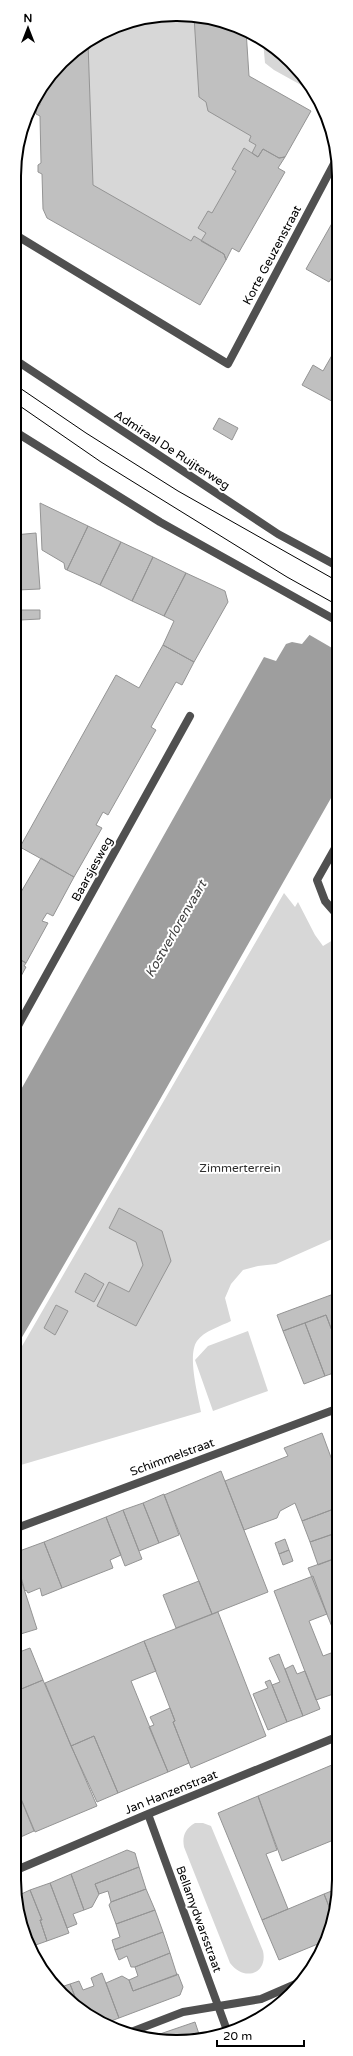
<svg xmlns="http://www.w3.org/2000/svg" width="353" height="2056" font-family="'Varela Round',sans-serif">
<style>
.green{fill:#d7d7d7}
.water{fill:#9e9e9e}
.pier{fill:#fff}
.building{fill:#c0c0c0;stroke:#949494}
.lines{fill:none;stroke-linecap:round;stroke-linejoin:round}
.minor{stroke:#505050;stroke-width:8}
.tertiary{stroke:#505050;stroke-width:8}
.tram{stroke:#000;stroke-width:1}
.labels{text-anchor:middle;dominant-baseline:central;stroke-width:4;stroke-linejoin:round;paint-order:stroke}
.street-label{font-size:12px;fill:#000;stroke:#fff}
.park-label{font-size:12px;fill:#2e2e2e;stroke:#fff}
.water-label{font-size:13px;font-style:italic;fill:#3f3f3f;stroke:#fff}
.rim{fill:none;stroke:#000;stroke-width:2}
</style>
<rect width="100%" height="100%" fill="#fff"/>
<!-- green -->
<path class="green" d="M187 14 207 20 266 139 203 263 85 193 80 48 124 23Z
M263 41 292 62 310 90 274 70 265 63Z
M284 893 295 907 298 902 315 935 323 946 333 940 339 948V1236L276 1264 258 1266 243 1270 231 1284 225 1298 231 1321C221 1326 204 1331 197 1341 187 1355 198 1395 201 1412L14 1467V1360Z
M248 1331 268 1391 213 1411 195 1360 208 1346Z
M195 1823H203L211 1826 263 1951C268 1974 244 1982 230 1963L184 1847C182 1836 185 1829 195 1823Z"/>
<!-- water -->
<path class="water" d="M339 587V784L158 1103 14 1351V1102L264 657 276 661 286 644 292 642 302 644 316 627Z"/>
<!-- pier -->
<path class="pier" d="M339 585V652L308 634Z"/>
<!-- building -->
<path class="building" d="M194 16 246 30 249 76 311 111 285 157 279 158 263 149 258 157 252 153 256 145 249 141 251 136 208 111 206 102 199 97Z
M88 43 93 185 191 241 194 236 224 254 226 260 200 305 47 218 43 209 42 174 38 172V165L41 163 40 116 36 114V107L40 105 39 94 70 54Z
M244 148 258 157 263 149 279 158 285 157 278 168 285 172 239 252 232 248 226 260 224 254 201 241 206 233 198 228 208 211 212 213 236 171 232 169Z
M339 211V266L329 282 306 269Z
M339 343V405L302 385 313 365 323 371Z
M219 418 238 428 232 440 213 429Z
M40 503 88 526 67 570 65 569 64 563 42 550Z
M88 526 121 542 100 585 67 570Z
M36 533 40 589 17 590 14 535Z
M121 542 153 557 132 601 100 585Z
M153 557 186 573 164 616 132 601Z
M186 573 225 591 228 602 194 662 163 645 174 621 164 616Z
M20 610H40V619L20 620Z
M163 645 194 662 182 685 176 682 151 727 156 730 108 815 103 812 96 825 102 828 74 877 20 847 116 675 139 688Z
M41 858 74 877 53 916 47 913 42 921 48 923 26 963 14 956V904Z
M14 956 26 963 24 966 26 967 14 989Z
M119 1208 162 1231 171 1261 136 1326 97 1306 109 1282 129 1292 143 1265 136 1242 109 1228Z
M85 1273 104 1284 94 1302 75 1292Z
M339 1292V1349L326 1315 283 1331 277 1315Z
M56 1305 68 1311 55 1335 44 1328Z
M326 1315 339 1349V1371L325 1376 305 1323Z
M305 1323 325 1376 304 1384 283 1331Z
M322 1433 339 1479V1507L302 1521 295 1503 280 1511 277 1518 244 1530 225 1481 288 1456 284 1448Z
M221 1471 268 1592 212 1614 164 1495Z
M164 1494 179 1535 159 1543 143 1503Z
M143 1503 159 1543 139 1551 123 1510Z
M339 1507V1532L310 1542 302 1521Z
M123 1510 142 1559 125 1566 106 1517Z
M106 1517 121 1555 110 1560 113 1568 62 1588 44 1542Z
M339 1532V1557L318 1565 310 1542Z
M285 1539 289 1550 279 1554 275 1543Z
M44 1542 62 1588 42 1596 40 1588 28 1593 26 1590 25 1591 14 1553Z
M289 1550 293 1561 283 1565 279 1554Z
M339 1557V1644L308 1568Z
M14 1558 37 1629 14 1636Z
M313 1576 327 1614 309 1621 323 1656 339 1650V1692L316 1700 274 1591Z
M199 1581 212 1614 176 1628 163 1595Z
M218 1612 266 1736 191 1768 173 1722 175 1721 144 1641Z
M144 1641 156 1671 131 1681 168 1772 118 1793 94 1736 71 1746 45 1683Z
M30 1648 43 1680 14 1692V1654Z
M279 1654 303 1716 287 1722 272 1685 280 1682 269 1658Z
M293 1665 297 1674 305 1671 320 1709 303 1716 285 1669Z
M43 1680 97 1806 35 1832 14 1782V1692Z
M270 1680 287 1722 268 1730 253 1694 268 1688 265 1682Z
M170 1708 175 1721 173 1722 189 1763 168 1772 149 1727 154 1725 150 1717Z
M94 1736 118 1793 97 1802 71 1746Z
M339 1762V1834L335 1836 336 1839 282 1861 258 1796Z
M16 1787 34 1831 14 1840V1788Z
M258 1796 277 1850 266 1854 288 1909 262 1920 218 1813Z
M127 1850 135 1853 139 1867 95 1884 99 1894 92 1907 84 1910 71 1874Z
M139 1867 146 1889 111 1902 108 1891 99 1894 95 1884Z
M71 1874 84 1910 73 1914 77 1924 67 1928 50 1883Z
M50 1883 69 1933 47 1941 40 1920H42L30 1890Z
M339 1888V1890L332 1914 324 1894Z
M146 1889 155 1910 116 1924 109 1905 111 1902Z
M30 1890 42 1920H40L47 1941 30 1947 26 1941 17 1896Z
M324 1894 332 1914 325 1941 279 1960 262 1920Z
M155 1910 163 1932 115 1950 112 1940 120 1937 116 1924Z
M163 1932 170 1953 135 1967H131L127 1956 119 1960 115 1950Z
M170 1953 177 1975 133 1991 129 1980 138 1976 135 1967Z
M102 1973 119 2018 103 2024 79 2007 70 1984 79 1981 83 1990 94 1986 91 1978Z
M178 1974 183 1987 180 1995 119 2018 106 1983 122 1976 129 1980 133 1991Z
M70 1984 79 2007 65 1997 61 1987Z
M195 2022 200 2037 166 2042 158 2040 157 2035Z"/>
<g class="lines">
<!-- minor -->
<path class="minor" d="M14 232 19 237 228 364 337 158
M339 841 317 880 325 901 339 917
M14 1033 190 716
M14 1529 339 1408
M148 1814 228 2033
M14 1871 148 1814 339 1736
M131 2032 183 2012 261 1999 298 1983"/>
<!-- tertiary -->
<path class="tertiary" d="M14 359 278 534 339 567
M14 431 160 522 339 622"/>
<!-- tram -->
<path class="tram" d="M14 384 86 433 178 491 339 582
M14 402 101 462 287 577 339 606"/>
</g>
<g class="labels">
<!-- street labels -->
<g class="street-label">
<text transform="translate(272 255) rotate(-62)">Korte Geuzenstraat</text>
<text transform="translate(172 450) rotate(33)">Admiraal De Ruijterweg</text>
<text transform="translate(92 869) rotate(-61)">Baarsjesweg</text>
<text transform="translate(172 1457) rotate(-20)">Schimmelstraat</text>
<text transform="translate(171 1792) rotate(-22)">Jan Hanzenstraat</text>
<text transform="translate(199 1919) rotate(70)">Bellamydwarsstraat</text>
</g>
<!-- park labels -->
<g class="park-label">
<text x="240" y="1168">Zimmerterrein</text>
</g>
<!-- water labels -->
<g class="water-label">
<text transform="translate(176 929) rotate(-60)">Kostverlorenvaart</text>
</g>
</g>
<!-- crop -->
<path d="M0 0H353V2056H0ZM176 21H177A155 155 0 0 1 332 176V1880A155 155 0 0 1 177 2035H176A155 155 0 0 1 21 1880V176A155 155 0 0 1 176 21Z" fill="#fff" fill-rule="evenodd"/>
<path class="rim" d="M176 21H177A155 155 0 0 1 332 176V1880A155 155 0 0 1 177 2035H176A155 155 0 0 1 21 1880V176A155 155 0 0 1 176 21Z"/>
<!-- north arrow -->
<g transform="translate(28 28)" stroke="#ffffff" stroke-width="3" paint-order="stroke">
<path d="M0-3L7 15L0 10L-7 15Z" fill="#000000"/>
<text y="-6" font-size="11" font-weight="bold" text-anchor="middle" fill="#000000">N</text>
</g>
<!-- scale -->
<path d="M217 2040v6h87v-6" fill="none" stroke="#000000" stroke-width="2"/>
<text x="223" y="2040" font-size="12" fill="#000000" stroke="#ffffff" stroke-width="3" paint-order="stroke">20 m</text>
</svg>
